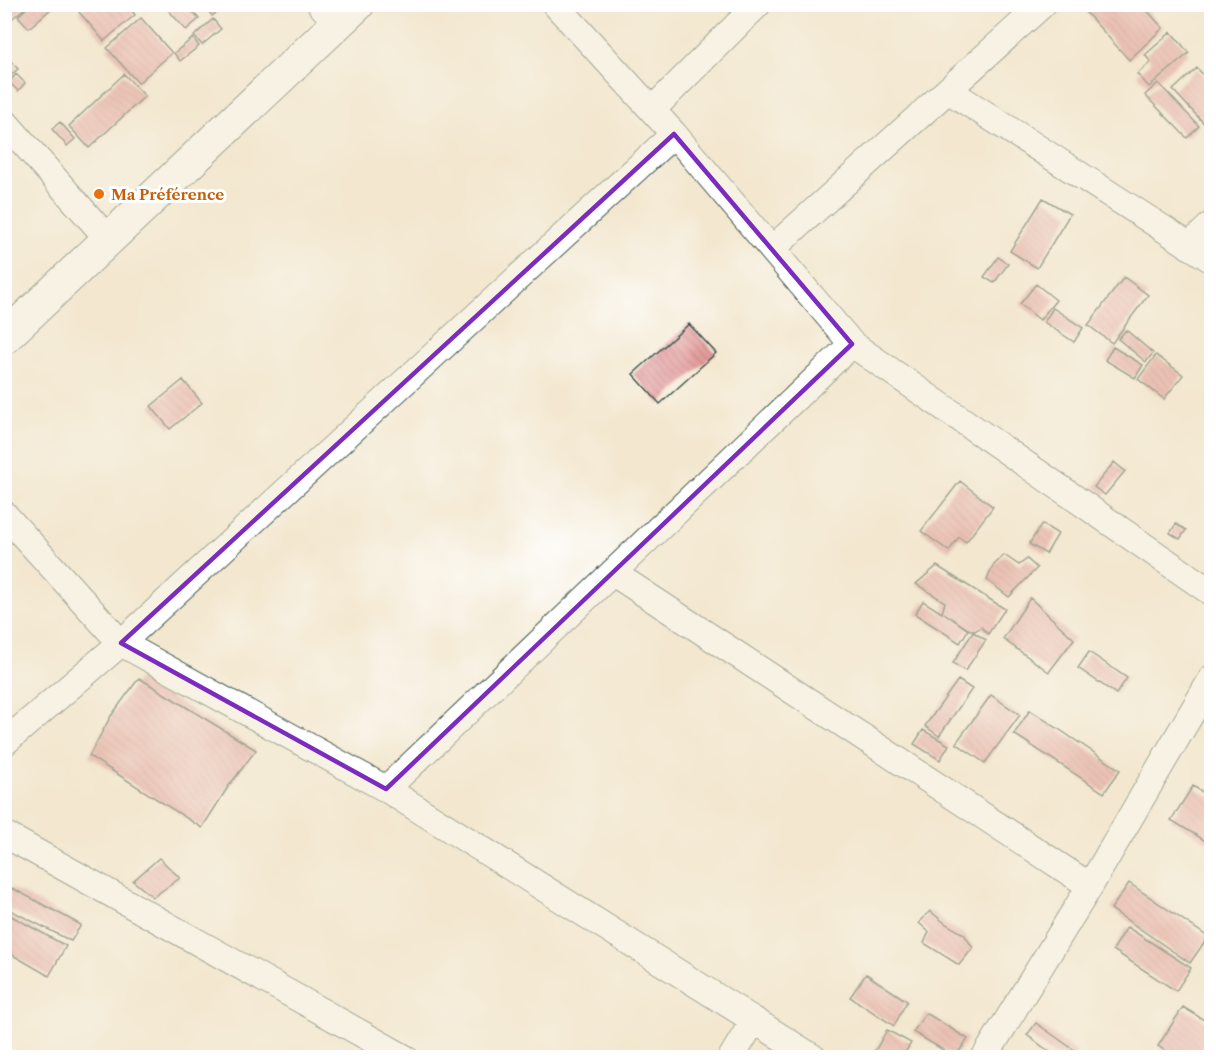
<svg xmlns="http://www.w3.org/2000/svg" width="1216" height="1062" font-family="'Libre Caslon Text',serif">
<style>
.building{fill:url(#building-back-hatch)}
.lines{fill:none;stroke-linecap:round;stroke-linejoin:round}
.street-casing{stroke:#3f564b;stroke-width:28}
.secondary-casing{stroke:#3f564b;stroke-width:35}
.street{stroke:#fff;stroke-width:26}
.secondary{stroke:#fff;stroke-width:33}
.marked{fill:none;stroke:#7b2cbf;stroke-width:4.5;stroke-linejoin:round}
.food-dot{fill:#e8710a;stroke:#fff;stroke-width:2}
.labels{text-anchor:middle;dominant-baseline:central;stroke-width:6;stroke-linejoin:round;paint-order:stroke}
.food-label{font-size:15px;font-weight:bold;fill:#c56008;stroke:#fff;text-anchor:start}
</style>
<defs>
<pattern id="building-back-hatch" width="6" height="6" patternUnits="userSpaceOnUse" patternTransform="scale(1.5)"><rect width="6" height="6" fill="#e29393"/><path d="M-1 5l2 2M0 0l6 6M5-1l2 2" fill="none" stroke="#b77979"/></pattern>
</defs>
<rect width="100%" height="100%" fill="#fff"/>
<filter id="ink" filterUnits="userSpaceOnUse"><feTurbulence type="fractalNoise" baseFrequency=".0167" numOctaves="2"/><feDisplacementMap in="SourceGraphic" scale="12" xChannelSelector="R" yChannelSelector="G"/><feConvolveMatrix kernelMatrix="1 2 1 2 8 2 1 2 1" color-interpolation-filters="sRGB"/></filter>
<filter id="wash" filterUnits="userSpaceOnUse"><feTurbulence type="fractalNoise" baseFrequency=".008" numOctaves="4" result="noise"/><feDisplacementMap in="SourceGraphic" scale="24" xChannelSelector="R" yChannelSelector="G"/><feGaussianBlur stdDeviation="1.35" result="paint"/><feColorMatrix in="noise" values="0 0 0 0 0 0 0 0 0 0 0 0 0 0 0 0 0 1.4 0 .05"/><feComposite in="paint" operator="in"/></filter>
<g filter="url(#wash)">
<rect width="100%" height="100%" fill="#f3e7cf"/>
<g id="blocks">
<!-- building -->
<path class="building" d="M4 4H24L26 7 4 25Z
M27 4H53L54 6 29 28 18 16 29 6Z
M88 4H127L135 15 104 41 79 12Z
M163 4H186L199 19 186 30Z
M213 4H219L222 9 212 16 207 9Z
M1086 4H1141L1163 28 1129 60 1082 8Z
M141 18 172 53 138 83 107 48Z
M213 19 221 29 202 45 194 36Z
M1171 32 1189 53 1149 87 1137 74 1151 62 1145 55Z
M193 38 199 46 180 61 174 53Z
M4 54 18 69 7 79 4 77Z
M1197 68 1212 84V132L1173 90Z
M16 74 25 83 18 91 9 82Z
M124 74 145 96 89 148 69 126Z
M1158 83 1199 126 1187 138 1145 95Z
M60 122 75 139 67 146 52 129Z
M1043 198 1070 214 1037 268 1010 251Z
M998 257 1008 264 994 283 984 277Z
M1124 277 1148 295 1112 343 1088 325Z
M1036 284 1056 300 1040 320 1020 304Z
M1053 308 1083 328 1074 342 1044 322Z
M689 324 716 353 660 404 633 374Z
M1126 330 1153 353 1146 362 1118 339Z
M1113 347 1143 365 1135 378 1105 360Z
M1156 355 1183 375 1164 399 1138 379Z
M183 380 202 403 170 429 151 406Z
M1114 462 1125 471 1105 495 1094 487Z
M960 481 993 507 966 542 959 537 949 551 921 531Z
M1042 524 1058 534 1046 554 1029 544Z
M1176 524 1186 530 1180 539 1170 533Z
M1004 555 1019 565 1027 559 1037 568 1009 597 987 580 993 566Z
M937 566 1005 609 988 634 981 627 975 631 968 629 944 613 968 630 960 643 915 614 923 601 942 613 945 602 916 584Z
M1030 598 1074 639 1049 672 1003 639Z
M973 632 986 640 965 671 953 663Z
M1089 652 1127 678 1116 694 1078 668Z
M139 678 256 750 228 787 202 828 89 756 111 716Z
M958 680 972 689 939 736 925 726Z
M991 695 1020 715 985 763 956 743Z
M1030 710 1120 770 1104 793 1014 734Z
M923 730 949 745 940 760 914 744Z
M1193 786 1212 798V845L1171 820Z
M159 858 180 878 153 897 133 881Z
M1129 883 1208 937 1190 963 1111 909Z
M12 888 81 925 71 941 4 907Z
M930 911 946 924 964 934 973 948 959 965 924 943 929 932 919 923Z
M6 913 66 946 49 976 4 950V916Z
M1127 927 1191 968 1176 991 1113 950Z
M866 974 907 1001 894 1026 850 997Z
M1183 1007 1212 1025V1058H1176L1158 1046Z
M926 1013 968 1039 955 1057 913 1032Z
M1036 1023 1077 1052 1073 1058H1058L1027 1035Z
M887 1030 911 1043 902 1058H871Z"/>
</g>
</g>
<g filter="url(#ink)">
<use href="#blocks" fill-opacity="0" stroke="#3f564b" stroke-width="1.5"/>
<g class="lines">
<defs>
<path id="street" d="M320 4 338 24
M555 4 674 134 852 344 1212 593
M948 90 1212 260
M652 110 758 4
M4 121 109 240
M1189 246 1212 224
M772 249 1043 4
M4 514 121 643 386 789 814 1058
M613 573 1090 886
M4 743 121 643 674 134
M386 789 852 344
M4 834 405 1058
M731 1058 754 1020
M984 1058 1090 886 1212 678"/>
<path id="secondary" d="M4 338 358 4"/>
</defs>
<!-- street casing -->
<use href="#street" class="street-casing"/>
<!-- secondary casing -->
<use href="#secondary" class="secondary-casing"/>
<!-- street -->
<use href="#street" class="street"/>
<!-- secondary -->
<use href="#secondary" class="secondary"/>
</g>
</g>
<!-- marked area -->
<path d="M0 0H1216V1062H0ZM674 134 852 344 386 789 121 643Z" fill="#f3e7cf" fill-opacity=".55" fill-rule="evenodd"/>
<path class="marked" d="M674 134 852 344 386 789 121 643Z"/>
<!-- markers -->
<circle class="food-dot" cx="99" cy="194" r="6"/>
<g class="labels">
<!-- food labels -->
<g class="food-label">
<text x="111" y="194">Ma Préférence</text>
</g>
</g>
<!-- margin -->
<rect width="1216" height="1062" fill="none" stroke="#fff" stroke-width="24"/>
</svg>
